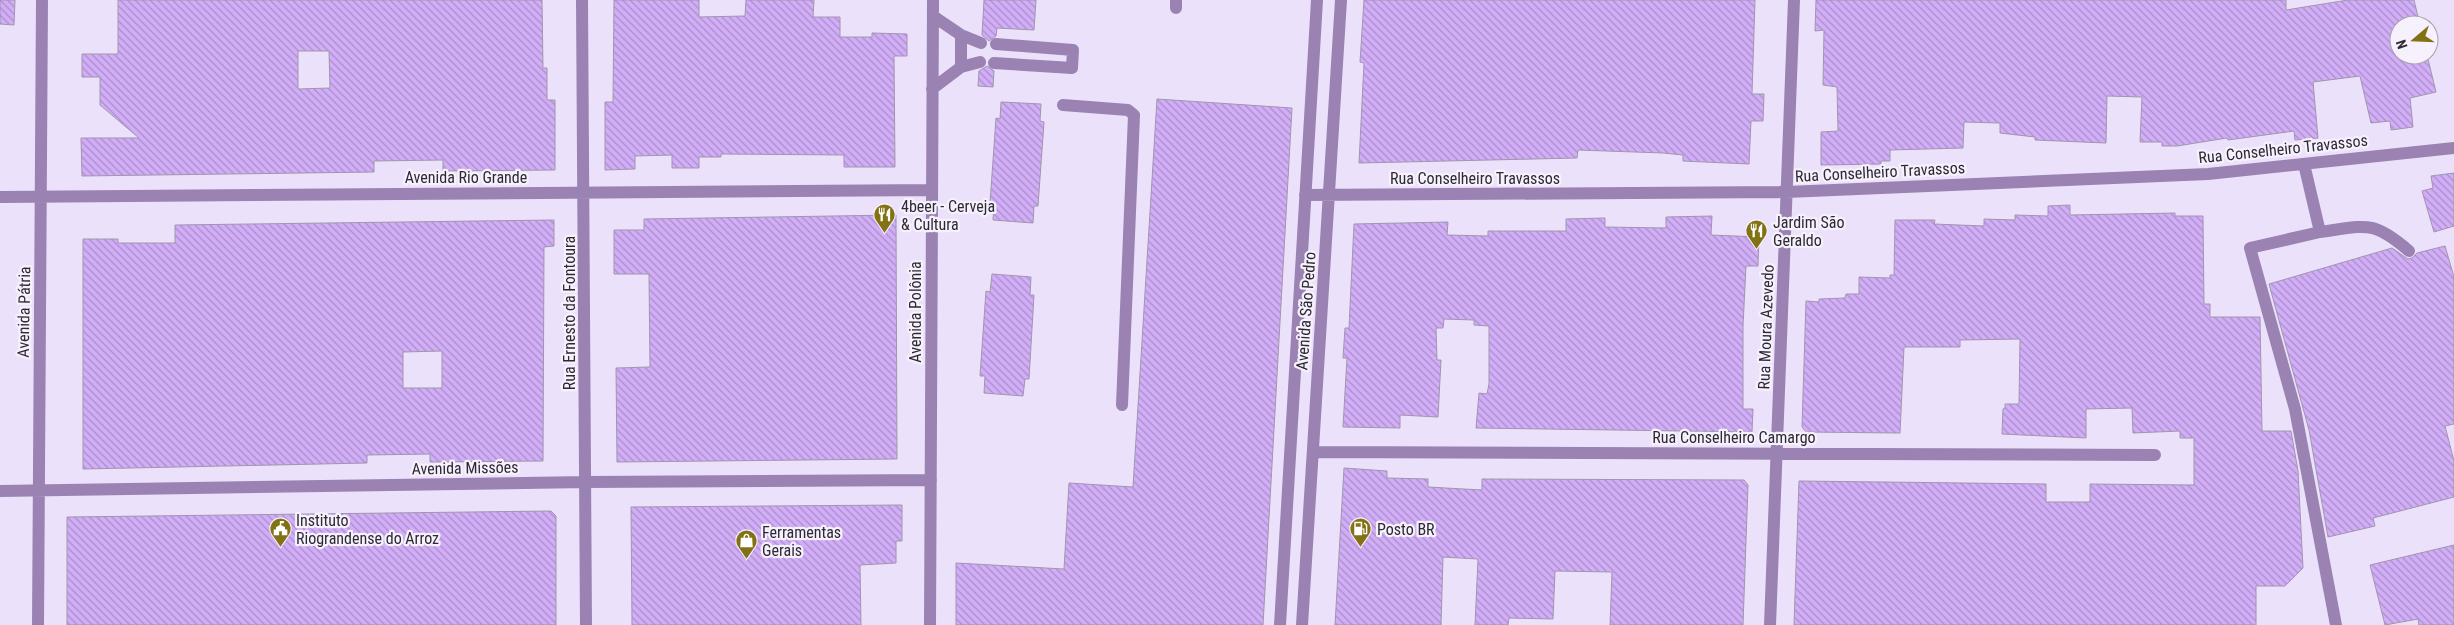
<svg xmlns="http://www.w3.org/2000/svg" width="2454" height="625" font-family="'Roboto Condensed',sans-serif">
<style>
.building{fill:url(#building-back-hatch);stroke:#a096ad;fill-rule:evenodd}
.lines{fill:none;stroke-linecap:round;stroke-linejoin:round}
.minor{stroke:#9a82b3;stroke-width:12}
.labels{text-anchor:middle;dominant-baseline:central;stroke-width:4.5;stroke-linejoin:round;paint-order:stroke}
.street-label{font-size:16px;fill:#2d2933;stroke:#f6f1fc}
.poi-label{font-size:16px;fill:#2d2933;stroke:#f6f1fc;text-anchor:start}
</style>
<defs>
<pattern id="building-back-hatch" width="6" height="6" patternUnits="userSpaceOnUse" patternTransform="scale(1.25)"><rect width="6" height="6" fill="#d1aef7"/><path d="M-1 5l2 2M0 0l6 6M5-1l2 2" fill="none" stroke="#aa8ec9"/></pattern>
</defs>
<rect width="100%" height="100%" fill="#ece1fa"/>
<!-- building -->
<path class="building" d="M0 0H15L14 25 0 24Z
M118 0H542L543 68H547V100H555V170L443 171V160L374 161V172L82 176 81 138H139L100 105V77H82V54H118ZM298 51H329L330 88 298 89Z
M614 0H699V17L745 16 746 0H814L813 17H840V37H872V33L907 34V56H894L895 167H844V155L721 154V157H699V168H672V155L635 156V169L605 170V102H613Z
M984 0H1036L1034 30 997 28 996 36 989 41 982 35Z
M1364 0H1755L1752 94H1764L1763 121H1751L1749 164 1683 161V155L1663 153 1578 150 1577 158 1359 163 1364 63 1360 62Z
M1816 0H2286V10L2348 0H2414L2420 25H2399V55H2427L2436 92 2410 98 2413 127 2391 130 2390 121 2371 123 2360 76 2313 82 2318 138 2295 140 2294 131 2228 140 2227 138 2177 146H2162V142H2140L2142 97 2107 96 2106 143 2035 140V137L2000 133V123L1964 122 1963 148 1890 150V161H1881V164L1821 165V132L1838 131 1837 87 1823 85 1824 30 1815 31Z
M987 66 994 71 993 87 978 86 979 71Z
M1157 99 1292 108 1263 625H956V563L1064 569 1069 483 1133 487Z
M1001 102 1041 104 1040 121 1044 122 1038 206H1034L1033 223 993 220 994 203H990L996 118 1000 119Z
M2454 173V226L2434 232 2422 191 2433 188 2431 176Z
M2070 205V215L2175 213V216H2203L2204 304H2210V317H2260L2262 431H2291L2298 471 2303 568 2285 586H2256V625H1794L1799 481 2046 484V502H2090V484L2194 485V438H2180V431L2133 433 2132 408 2086 409V438L2002 434 2003 409 2005 408V404H2019L2020 339 1960 340V347H1904L1900 433 1806 432 1802 427 1806 301 1819 302V299L1845 298 1846 294H1859V277L1890 278V275H1894L1895 220H1935L1934 224 1984 226V219L2015 220V215L2048 216V206Z
M896 215 897 459 617 462 616 368 650 367 649 274H614V230H644V219Z
M1712 216 1711 235 1759 237 1758 266H1746L1743 326V409H1753L1752 432 1476 428 1479 393 1487 394 1489 384V326L1474 325V320L1444 319 1443 328H1436L1437 360H1441L1438 417 1400 415V428L1343 427 1347 358H1343L1345 328H1349L1354 224 1448 222 1447 235 1488 236V231H1566V219L1605 218V227L1666 228V217Z
M554 220V246L544 247 543 461 430 462V454L367 455V463L83 469V239H118V243H175V225ZM442 351V388H403V352Z
M2445 246 2454 277V424L2445 426 2454 461V497L2373 518 2375 526 2328 537 2309 430 2269 284 2392 248 2408 259 2412 258 2417 253Z
M992 274 1031 277 1030 295H1034L1029 379H1025L1023 396 984 393 985 376H980L986 291 990 292Z
M1344 468 1387 471V478L1428 479V487L1482 490V479L1744 480 1748 485 1743 625H1610L1612 572 1555 571 1553 619 1509 618 1508 625H1475L1478 559 1443 557 1441 625H1335Z
M902 505V541H896V563L860 565 861 625H632L631 507Z
M551 511 556 516V625H67V517Z
M2454 545V625H2419L2418 619 2385 625 2370 565Z"/>
<g class="lines">
<!-- minor -->
<path class="minor" d="M582 0 586 625
M1176 8V0
M933 16 961 35 981 43
M961 35V67
M994 63 1072 68 1073 50 996 44
M932 89 961 67 980 62
M1063 105 1128 110 1134 115 1122 405
M2304 164 2320 232 2250 248 2295 409 2336 625
M1305 195 1787 192 2208 174 2454 148
M0 197 932 190
M2320 232C2366 226 2372 219 2409 251
M1313 452 2155 455
M0 491 587 482 931 480
M38 625 42 0
M930 625 933 0
M1280 625 1317 0
M1302 625 1341 0
M1770 625 1794 0"/>
</g>
<!-- icons -->
<defs>
<symbol id="restaurant-pin" viewBox="-11 -11 22 30"><path d="M0 17L-7.5 6A9.5 9.5 0 1 1 7.5 6Z" fill="#837214" stroke="#f6f1fc"/><path d="M-5-6h1v4h1v-4h1v4h1v-4h1v5L-1.5 .5V6h-2V.5L-5-1ZM5-6V6H3V1.5H1.5Q1.5-4 5-6Z" fill="#fff"/></symbol>
<symbol id="civic-pin" viewBox="-11 -11 22 30"><path d="M0 17L-7.5 6A9.5 9.5 0 1 1 7.5 6Z" fill="#837214" stroke="#f6f1fc"/><path d="M-.6-6.5H3V-4.5H.6V-3L4-1V1h2V6H-6V1h2V-1L-.6-3ZM-1.2 2.5V6h2.4V2.5Z" fill="#fff"/></symbol>
<symbol id="fuel-pin" viewBox="-11 -11 22 30"><path d="M0 17L-7.5 6A9.5 9.5 0 1 1 7.5 6Z" fill="#837214" stroke="#f6f1fc"/><path d="M-5.5-6h7V0h2V4h1.3V-2.5L3-4.5l.8-.8L6-3V5H2.5V1h-1V6h-7ZM-4.2-4.7v3.2H.2V-4.7Z" fill="#fff"/></symbol>
<symbol id="shop-pin" viewBox="-11 -11 22 30"><path d="M0 17L-7.5 6A9.5 9.5 0 1 1 7.5 6Z" fill="#837214" stroke="#f6f1fc"/><path d="M-5-2.5h2.3a2.7 3.5 0 0 1 5.4 0H5L5.5 6h-11ZM-1.5-2.5h3a1.5 2.3 0 0 0-3 0Z" fill="#fff"/></symbol>
</defs>
<g fill-rule="evenodd">
<use href="#restaurant-pin" x="872" y="202" width="25" height="34"/>
<use href="#restaurant-pin" x="1744" y="218" width="25" height="34"/>
<use href="#civic-pin" x="268" y="516" width="25" height="34"/>
<use href="#fuel-pin" x="1348" y="516" width="25" height="34"/>
<use href="#shop-pin" x="734" y="528" width="25" height="34"/>
</g>
<g class="labels">
<!-- street labels -->
<g class="street-label">
<text transform="translate(2283 149) rotate(-6)">Rua Conselheiro Travassos</text>
<text transform="translate(1880 172) rotate(-3)">Rua Conselheiro Travassos</text>
<text x="466" y="177">Avenida Rio Grande</text>
<text x="1475" y="178">Rua Conselheiro Travassos</text>
<text transform="translate(1306 311) rotate(-86)">Avenida São Pedro</text>
<text transform="translate(24 312) rotate(-89)">Avenida Pátria</text>
<text transform="translate(915 312) rotate(-90)">Avenida Polônia</text>
<text transform="translate(569 313) rotate(-90)">Rua Ernesto da Fontoura</text>
<text transform="translate(1766 327) rotate(-88)">Rua Moura Azevedo</text>
<text x="1734" y="437">Rua Conselheiro Camargo</text>
<text transform="translate(465 468) rotate(-1)">Avenida Missões</text>
</g>
<!-- poi labels -->
<g class="poi-label">
<text x="901" y="206">4beer - Cerveja<tspan x="901" dy="18">&amp; Cultura</tspan></text>
<text x="1773" y="222">Jardim São<tspan x="1773" dy="18">Geraldo</tspan></text>
<text x="296" y="520">Instituto<tspan x="296" dy="18">Riograndense do Arroz</tspan></text>
<text x="1377" y="529">Posto BR</text>
<text x="762" y="532">Ferramentas<tspan x="762" dy="18">Gerais</tspan></text>
</g>
</g>
<!-- north arrow -->
<g transform="translate(2414 40) rotate(251)"><circle r="24" fill="#f6f1fc" stroke="#a6a1ac"/>
<path d="M0-4L9 19L0 12L-9 19Z" fill="#837214"/>
<text y="-8" font-size="14" font-weight="bold" text-anchor="middle" fill="#2d2933">N</text>
</g>
</svg>
